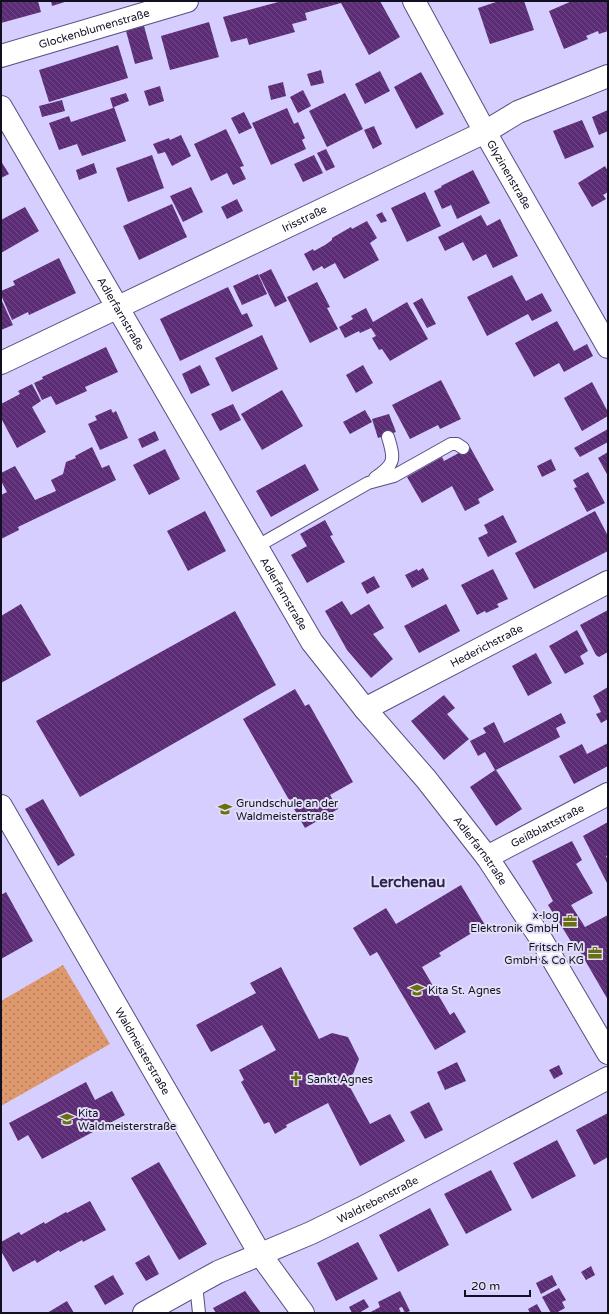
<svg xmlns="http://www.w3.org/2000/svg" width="609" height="1314" font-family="'Varela Round',sans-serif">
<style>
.green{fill:url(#green-dots)}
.building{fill:url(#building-back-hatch)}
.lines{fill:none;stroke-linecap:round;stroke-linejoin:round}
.lane-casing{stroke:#584e80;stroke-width:14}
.street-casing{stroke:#584e80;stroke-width:24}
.lane{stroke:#fff;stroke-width:12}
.street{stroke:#fff;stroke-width:22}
.labels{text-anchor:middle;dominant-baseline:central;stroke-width:4;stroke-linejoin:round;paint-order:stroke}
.street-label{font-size:11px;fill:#130f23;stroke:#e2dff7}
.poi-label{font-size:11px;fill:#130f23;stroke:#e2dff7;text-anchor:start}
.district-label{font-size:15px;font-weight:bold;fill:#2d2150;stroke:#e2dff7}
</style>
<defs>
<pattern id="green-dots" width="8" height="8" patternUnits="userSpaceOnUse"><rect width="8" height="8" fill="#de986d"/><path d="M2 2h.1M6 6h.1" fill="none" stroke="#b37a59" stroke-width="1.8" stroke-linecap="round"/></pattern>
<pattern id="building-back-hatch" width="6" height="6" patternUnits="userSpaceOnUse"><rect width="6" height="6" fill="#5c2d76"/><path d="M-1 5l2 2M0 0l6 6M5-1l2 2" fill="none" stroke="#6e4984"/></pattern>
</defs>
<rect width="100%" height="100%" fill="#d5cefe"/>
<!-- green -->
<path class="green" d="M63 965 110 1044 1 1106V1001Z"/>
<!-- building -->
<path class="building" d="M1 1H38L41 12 1 23Z
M51 1H68L52 6Z
M282 1H380L400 37 369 55 341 3 305 13 307 20 292 24 295 32 249 45 247 38 231 42 223 17Z
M499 1H524L534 30 490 44 478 8Z
M572 1H608V31L599 34 598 31 586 36 588 39 564 49 549 11Z
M209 22 219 57 170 70 161 36Z
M144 26 153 59 135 64 126 31Z
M118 45 128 78 49 102 39 70Z
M321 70 324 83 311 86 307 74Z
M380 71 390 91 365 104 355 84Z
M421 72 444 114 416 129 394 87Z
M283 82 286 96 271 100 268 86Z
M160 86 164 101 149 106 144 91Z
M303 90 311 106 298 113 290 97Z
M126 93 129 101 114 107 126 141 82 156 77 144 59 150 49 123 69 116 71 122 113 108 110 98Z
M345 93 363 129 327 147 309 111Z
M62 100 65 111 42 117 39 106Z
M287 108 294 124 298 122 305 138 302 140 306 149 271 165 252 123Z
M608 110V131L599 135 592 117Z
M244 112 252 128 239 134 231 118Z
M582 120 594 147 565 159 553 131Z
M374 126 382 144 373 149 364 130Z
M226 129 244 166 240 167 246 179 233 185 227 173 211 181 194 144Z
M181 135 191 156 172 166 165 152 158 154 153 144 169 138 170 140Z
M326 149 335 167 326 171 317 153Z
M152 155 164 188 128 202 116 168Z
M314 155 323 173 303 182 294 164Z
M1 161 9 174 1 178Z
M94 163 97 173 79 180 76 170Z
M605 166 608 171V192L603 195 606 199 592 207 578 183Z
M473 170 490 203 457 219 451 205 442 209 434 191 442 187 441 186Z
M191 187 203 212 183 222 170 196Z
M425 192 441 226 407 242 391 208Z
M237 199 243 211 227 219 221 207Z
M172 204 187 237 139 260 123 226Z
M25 207 39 231 1 253V220Z
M382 212 387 221 381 223 376 215Z
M481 215 487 226 500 219 518 256 493 268 486 254 473 261 463 242 445 251 438 237Z
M367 221 377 238 370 243 379 260 344 279 335 263 324 269 322 266 313 271 304 254 313 249 314 251 325 245 332 240V238L351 227 352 229Z
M59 258 76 293 29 315 28 312 12 320 1 295V291L15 285 13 281Z
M271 269 287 301 275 307 259 275Z
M258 274 267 294 242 305 233 286Z
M512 275 526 301 542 293 552 311 532 321 528 314 487 336 467 297Z
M317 282 330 307 327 308 338 329 310 343 287 297Z
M228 287 242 315 247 313 253 326 180 361 160 319Z
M422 298 436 324 427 328 413 303Z
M1 299 13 325 1 330Z
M407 302 428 339 390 361 382 349 379 350 372 338 376 336 371 328 360 333 359 331 345 338 339 327 353 319 351 316 366 308 373 322Z
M557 321 574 351 587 344 593 356 564 372 559 363 534 377 515 343Z
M262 335 278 369 232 392 215 358Z
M106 347 118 372 85 387 87 391 56 405 51 396 42 400 34 383 43 379 42 377Z
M200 365 210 385 191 394 182 374Z
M363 365 373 383 356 393 346 375Z
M441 380 461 419 440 429 438 425 410 439 392 405Z
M592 382 608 412V416L582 431 564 398Z
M32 384 41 401 32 407 46 432 17 448 1 418V404L20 394 18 391Z
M282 390 303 426 262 450 241 414Z
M233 404 241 420 220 431 211 414Z
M111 409 113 413 116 411 128 438 100 450 88 424 97 420 95 416Z
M365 410 372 422 350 434 343 422Z
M389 414 396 432 378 438 372 419Z
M608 429V442L580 457 574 448Z
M155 431 159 440 142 448 138 439Z
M92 447 102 468 109 465 116 480 18 527 19 530 1 539V495L7 492 1 481V473L15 466 35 500 56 491 51 480 63 474 66 462 76 458 75 456Z
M470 447 494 490 478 499 480 503 465 511 452 486 422 503 407 477 442 457 444 461Z
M165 449 180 479 149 495 133 465Z
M608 452V476L598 458Z
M551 459 556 470 542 477 537 466Z
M305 464 319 490 271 517 256 491Z
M588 472 605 503 587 512 574 488 577 487 573 480Z
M205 511 226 551 188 571 167 531Z
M595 511 608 536V551L534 589 515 553Z
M503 515 517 542 488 557 478 538 488 533 484 525Z
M325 520 333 535 330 536 345 562 307 583 291 555 307 546 300 534Z
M423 568 429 579 412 588 405 575 417 569 418 571Z
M493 569 508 599 497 604 499 607 486 613 485 611 477 615 461 585Z
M374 576 380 587 367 594 361 583Z
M342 601 351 615 369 604 384 628 373 634 393 659 371 678 347 650 325 611Z
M21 604 51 655 1 683V616Z
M446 604 460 631 419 653 404 626Z
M608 610V652L599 657 596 655 580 625Z
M235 611 276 685 80 797 36 721Z
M577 630 588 651 580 656 584 664 565 674 549 646Z
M536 653 552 683 528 696 512 666Z
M608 687V710H607L608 719 601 723 596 714 601 712 593 696Z
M295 689 305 706 309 704 353 782 330 795 338 809 305 828 243 719Z
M444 695 455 708 447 714 469 739 444 760 411 721Z
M561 713 566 723 556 728 560 737 496 770 522 809 496 826 470 787 495 770 485 752 478 756 470 741 486 733 483 728 494 722 504 743Z
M608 743V766L574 784 559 756 582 744 587 754Z
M43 799 75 855 58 866 25 809Z
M608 822V855L606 856 608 860V885L583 836Z
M572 841 582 860 576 864 593 893 571 905 585 927 608 915V1000L579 950 577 951 548 905 553 901 532 861Z
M461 885 485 925 439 953 441 956 422 967 450 1015 454 1012 466 1032 435 1050 377 952 370 956 353 928 386 908 396 924Z
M6 892 33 941 1 959V895Z
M281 967 319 1039 332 1033 348 1037 359 1059 353 1074 345 1078 370 1124 390 1114 405 1141 360 1166 328 1103 286 1125 287 1127 275 1134 269 1122 264 1124 241 1082 244 1080 239 1070 276 1050 262 1025 211 1052 196 1025 256 993 250 983Z
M457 1062 466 1081 445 1090 437 1072Z
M559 1065 563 1074 554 1079 549 1070Z
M86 1082 95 1100 112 1091 125 1115 42 1159 28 1135 18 1141 9 1123Z
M429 1102 443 1130 425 1139 410 1112Z
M608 1113V1157L594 1165 576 1130Z
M557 1140 576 1176 532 1199 513 1163Z
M159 1162 207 1244 179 1260 131 1178Z
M491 1170 512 1210 466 1234 444 1194Z
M90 1201 106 1230 83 1242 82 1240 60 1252 59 1250 37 1263 35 1260 13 1272 1 1251V1242L19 1232 21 1235 44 1222 45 1224 66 1212 67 1213Z
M430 1208 449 1245 398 1272 379 1235Z
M358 1242 378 1279 336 1301 317 1263Z
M149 1255 159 1274 146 1281 135 1263Z
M591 1266 595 1275 586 1280 581 1272Z
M113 1275 124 1294 105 1305 94 1286Z
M552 1275 557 1285 541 1294 536 1283Z
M559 1288 566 1300 562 1302 565 1308 556 1313H551L542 1297Z
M245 1291 261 1313H216L213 1308Z
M400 1291 410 1311 405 1313 402 1307 399 1308 401 1313H369L380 1307 378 1302Z
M364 1299 369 1307 359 1313H352L349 1307Z
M67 1301 74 1313H47Z
M537 1304 542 1313H530L528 1309Z"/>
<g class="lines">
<defs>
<path id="lane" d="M375 478C395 464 395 460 388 437
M256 547 368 483 394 476 451 444H457L463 448
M196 1284 199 1313"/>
<g id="street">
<path id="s1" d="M414 1 485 132 608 347"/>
<path id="s2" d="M1 56 187 1"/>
<path id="s3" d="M1 107 312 642 365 709 426 779 487 857 541 939 608 1053"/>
<path id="s4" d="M1 363 485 132 518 112 608 76"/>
<path id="s5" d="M365 709 608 582"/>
<path id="s6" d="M1 806 260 1254 303 1313"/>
<path id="s7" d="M487 857 608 794"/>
<path id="s8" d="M144 1313 218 1272 311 1233 362 1208 608 1078"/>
</g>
</defs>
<!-- lane casing -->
<use href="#lane" class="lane-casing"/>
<!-- street casing -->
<use href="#street" class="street-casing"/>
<!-- lane -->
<use href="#lane" class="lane"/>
<!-- street -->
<use href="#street" class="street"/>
</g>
<!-- icons -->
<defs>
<symbol id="school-bare" viewBox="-9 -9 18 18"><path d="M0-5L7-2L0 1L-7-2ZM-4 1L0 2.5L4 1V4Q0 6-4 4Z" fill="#6b6f13" stroke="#e2dff7" stroke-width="2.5" paint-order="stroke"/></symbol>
<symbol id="office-bare" viewBox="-9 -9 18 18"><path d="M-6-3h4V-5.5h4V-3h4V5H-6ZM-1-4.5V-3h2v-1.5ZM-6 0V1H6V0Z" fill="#6b6f13" stroke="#e2dff7" stroke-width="2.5" paint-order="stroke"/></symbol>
<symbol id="church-bare" viewBox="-9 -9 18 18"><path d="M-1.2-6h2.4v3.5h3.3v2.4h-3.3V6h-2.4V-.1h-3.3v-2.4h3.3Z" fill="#6b6f13" stroke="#e2dff7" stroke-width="2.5" paint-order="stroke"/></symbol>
</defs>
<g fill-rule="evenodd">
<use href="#school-bare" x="215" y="799" width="20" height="20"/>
<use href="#office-bare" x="560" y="911" width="20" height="20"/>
<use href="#office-bare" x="585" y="943" width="20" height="20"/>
<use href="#school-bare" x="407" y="980" width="20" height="20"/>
<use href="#church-bare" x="286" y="1069" width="20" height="20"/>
<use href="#school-bare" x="57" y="1109" width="20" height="20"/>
</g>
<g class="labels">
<!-- street labels -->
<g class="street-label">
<text stroke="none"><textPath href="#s2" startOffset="97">Glockenblumenstraße</textPath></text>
<text stroke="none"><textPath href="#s1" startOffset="198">Glyzinenstraße</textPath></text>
<text stroke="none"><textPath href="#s4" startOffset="336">Irisstraße</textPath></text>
<text stroke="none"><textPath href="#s3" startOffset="239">Adlerfarnstraße</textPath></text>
<text stroke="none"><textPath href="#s3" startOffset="563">Adlerfarnstraße</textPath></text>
<text stroke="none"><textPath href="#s5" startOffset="137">Hederichstraße</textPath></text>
<text stroke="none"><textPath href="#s7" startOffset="68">Geißblattstraße</textPath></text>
<text stroke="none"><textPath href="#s3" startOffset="887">Adlerfarnstraße</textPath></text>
<text stroke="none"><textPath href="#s6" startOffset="283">Waldmeisterstraße</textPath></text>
<text stroke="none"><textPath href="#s8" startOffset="260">Waldrebenstraße</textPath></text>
</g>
<!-- poi labels -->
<g class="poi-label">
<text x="236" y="803">Grundschule an der<tspan x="236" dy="13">Waldmeisterstraße</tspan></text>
<text x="559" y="915" text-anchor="end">x-log<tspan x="559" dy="13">Elektronik GmbH</tspan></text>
<text x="584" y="947" text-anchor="end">Fritsch FM<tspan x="584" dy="13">GmbH &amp; Co KG</tspan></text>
<text x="428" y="990">Kita St. Agnes</text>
<text x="307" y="1079">Sankt Agnes</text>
<text x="78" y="1113">Kita<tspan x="78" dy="13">Waldmeisterstraße</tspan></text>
</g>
<!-- district labels -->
<g class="district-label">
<text x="408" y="882">Lerchenau</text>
</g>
</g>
<!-- border -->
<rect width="609" height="1314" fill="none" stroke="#130f23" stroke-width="4"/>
<!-- scale -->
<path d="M465 1290v6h65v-6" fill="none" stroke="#130f23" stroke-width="2"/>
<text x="471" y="1290" font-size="12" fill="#130f23" stroke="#e2dff7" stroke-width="3" paint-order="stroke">20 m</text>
</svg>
